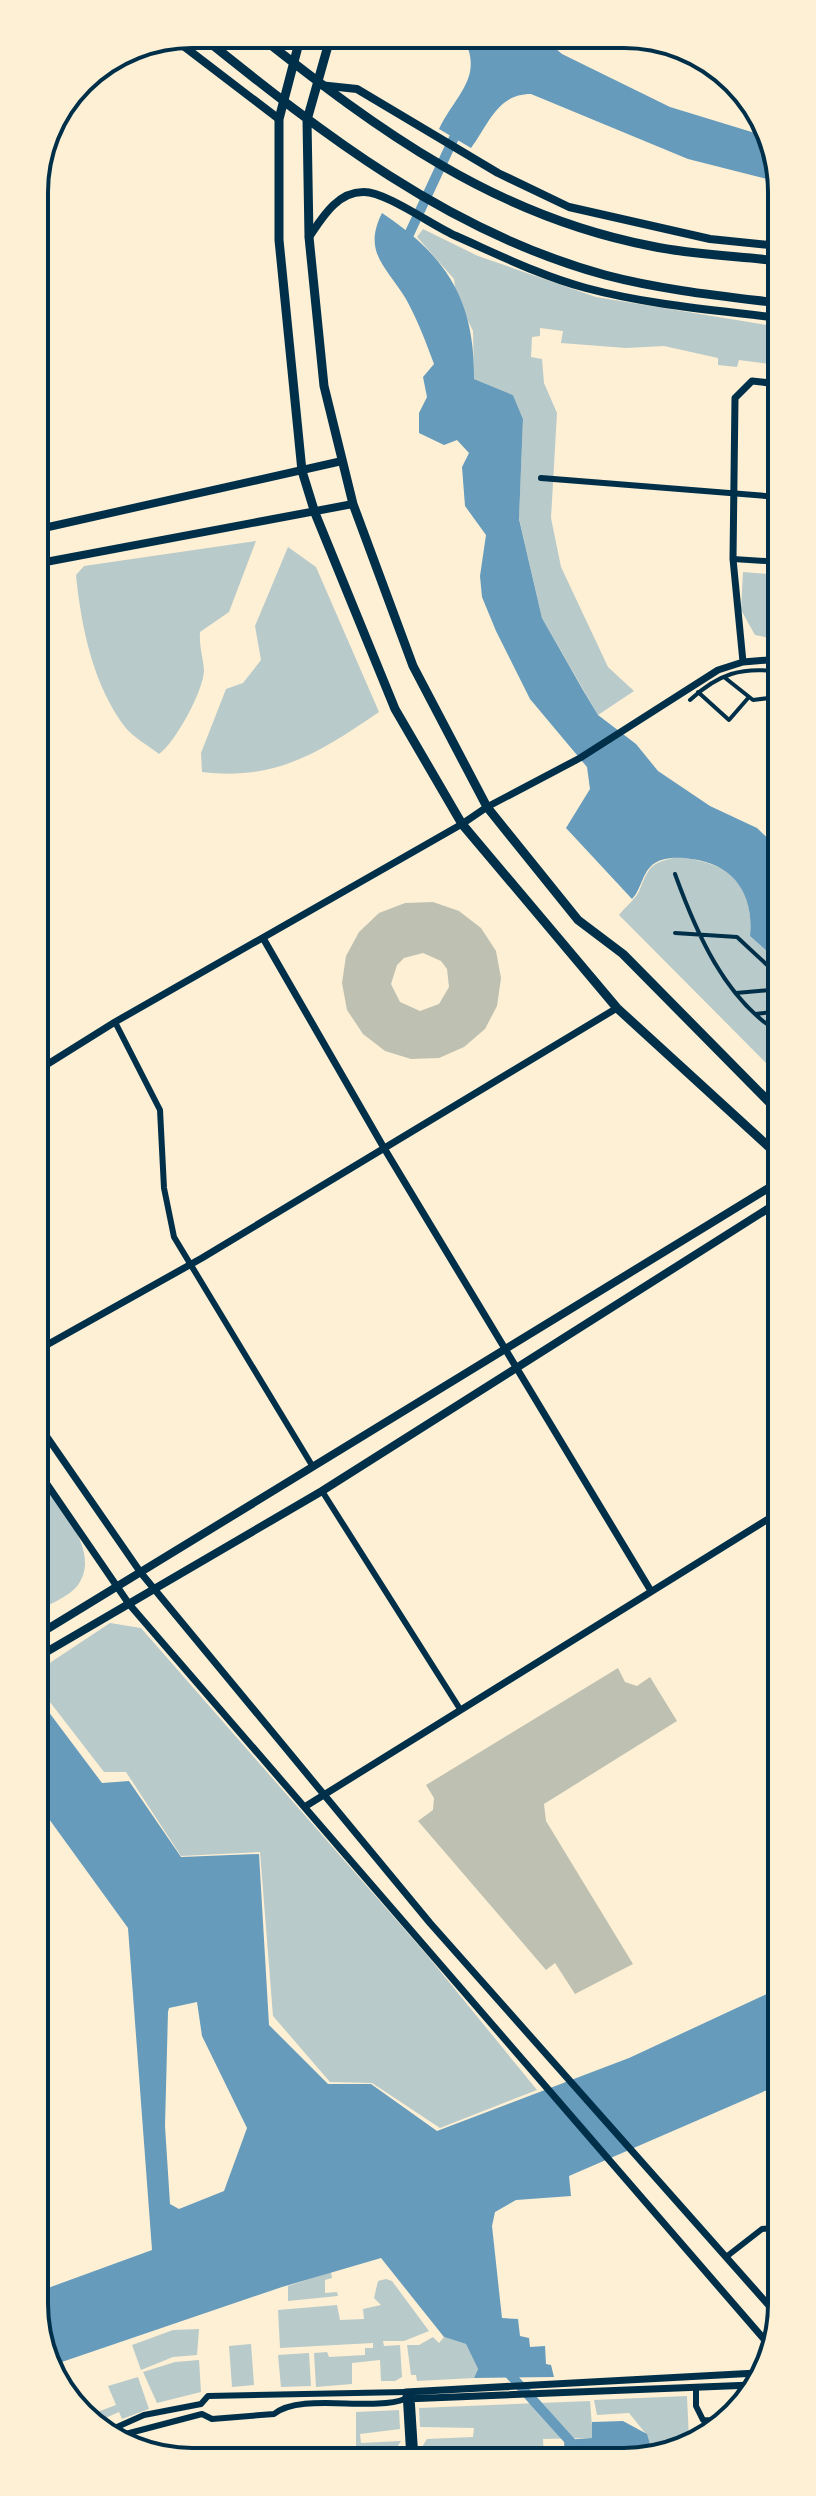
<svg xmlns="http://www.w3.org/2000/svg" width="816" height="2496" font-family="Arial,sans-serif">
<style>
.green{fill:#b9caca}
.water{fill:#669bbc;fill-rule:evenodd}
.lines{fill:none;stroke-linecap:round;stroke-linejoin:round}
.canal{stroke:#669bbc;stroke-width:10}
.building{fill:#bec0b2;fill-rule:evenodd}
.pedestrian{stroke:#003049;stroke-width:4}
.minor{stroke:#003049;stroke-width:6}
.tertiary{stroke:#003049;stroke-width:7}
.secondary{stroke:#003049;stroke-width:8}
.primary{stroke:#003049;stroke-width:9}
.rim{fill:none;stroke:#003049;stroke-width:4}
</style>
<rect width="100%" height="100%" fill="#fdf0d5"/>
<!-- green -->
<path class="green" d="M423 229 478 256 596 297 779 327V365L739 360 737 367 718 365V358L664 346 626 348 561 343 563 331 540 328V336L532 337 531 357 542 359 544 383 557 413 551 518 561 567 608 667 634 691 598 715 542 618 519 518 523 419 513 395 474 379 473 331 456 296 454 279 417 237Z
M256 541 229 612 200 632C199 646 203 657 204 670 204 690 175 743 159 754 149 746 134 738 125 727 93 685 81 626 76 575L84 566Z
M288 547 316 567 379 712C320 752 277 781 202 772L201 753 226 689 243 683 261 660 255 626Z
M743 572 780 575V640L755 635 741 610Z
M678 857C728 863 754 881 750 936L780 963V1077L619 915C625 907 637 898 640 889 650 864 652 863 678 857Z
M36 1474C55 1502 103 1550 78 1585 70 1596 48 1605 36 1612Z
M110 1623 141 1628 427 1955 537 2090 440 2128 372 2083 330 2082 273 2016 260 1852 181 1856 126 1772H104L36 1684V1672Z
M331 2272 332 2278 325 2280V2293L337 2292 338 2296 288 2301V2286Z
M386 2279 392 2281 429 2331 404 2341H383L384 2346 400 2345 402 2377 395 2381H381L380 2360 352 2363V2384L316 2387 314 2353 327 2352 329 2357 365 2355V2348H373V2343L280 2348 278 2310 337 2305 340 2320 364 2319 363 2309 381 2305 374 2298 378 2281Z
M199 2329 197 2355 173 2357 141 2370 132 2345 173 2330Z
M433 2337 439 2343 444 2337 466 2344 478 2369 474 2378 417 2381 416 2375H411L407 2345H419Z
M251 2344 254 2385 232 2387 229 2346Z
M309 2353 311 2386 281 2387 278 2355Z
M199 2360 201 2392 157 2403 143 2372 175 2362Z
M138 2377 149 2409 122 2419 119 2412 94 2423 84 2417 116 2405 108 2386Z
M687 2396 689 2439 654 2459 646 2434 629 2413 597 2415 594 2400Z
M590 2401 593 2438 543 2439 544 2458 522 2459 521 2454 423 2459 422 2447 427 2439 473 2437 474 2428 420 2427 419 2408Z
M399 2410 400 2429 360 2434 361 2443 401 2441 397 2447 356 2448V2412Z"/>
<!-- water -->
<path class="water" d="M462 36H541L562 54 670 107 765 136 779 162V182L688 159 531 94C497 94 489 124 471 148L439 129C455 95 486 76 462 36Z
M382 213C447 256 475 301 474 379L513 395 523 419 519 519 542 618 583 690 598 715 636 744 658 771 710 806 757 828 780 850V963L750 936C754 894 734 864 691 859 680 857 664 857 655 863 642 871 642 889 632 899L566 828 590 789 587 767 530 699 496 631 482 597 480 576 486 535 465 506 462 467 469 453 457 440 444 445 419 433V413L427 397 423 377 434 364C426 342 417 319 406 299 387 267 362 253 382 213Z
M36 1695 102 1783 129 1781 181 1857 259 1854 269 2025 328 2084H371L437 2131 629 2058 769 1993 781 1983V2084L569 2176 571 2196 516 2200 495 2212 492 2226 502 2318 518 2319 520 2336 529 2338 530 2347 545 2346 546 2364 551 2365 554 2377 474 2378 478 2369 466 2344 444 2337 381 2258 282 2287 53 2365 37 2334V2292L152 2250 128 1928 36 1801ZM197 2002 202 2036 247 2128 224 2191 179 2209 170 2204 165 2126 168 2012 169 2008Z
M623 2421 647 2434 654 2459H565L564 2440 592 2438V2422Z"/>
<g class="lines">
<!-- canal -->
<path class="canal" d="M405 243 459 127
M505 2369 577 2449"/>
</g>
<!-- building -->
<path class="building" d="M433 902 459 911 481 928 496 951 501 978 497 1006 485 1029 464 1047 439 1058 411 1059 385 1051 363 1034 347 1010 342 983 346 956 359 932 379 913 405 903ZM423 953 441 961 447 969 449 987 439 1004 420 1011 400 1002 391 984 397 965 404 958Z
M618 1668 625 1682 637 1686 650 1677 677 1721 544 1804 546 1821 633 1964 575 1994 555 1963 546 1970 418 1821 433 1810 434 1798 426 1785Z"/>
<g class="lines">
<!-- pedestrian -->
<path class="pedestrian" d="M724 677 753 700 769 698 780 685
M698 692 729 720 749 697
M769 698 780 708
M690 700C718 674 742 666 780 672
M675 874C696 932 725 1000 780 1033
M675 933 737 937 780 977
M736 993 780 989
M755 1014 780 1011"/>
<!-- minor -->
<path class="minor" d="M541 478 779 497
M733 559 780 562
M115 1022 160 1110 164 1188 174 1237 313 1467
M322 1491 460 1709
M726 2257 762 2229 782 2227
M696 2387V2406L703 2420 721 2421
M108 2431 144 2415 201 2404 208 2396 406 2392
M118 2436 202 2414 212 2419 274 2414C301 2392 371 2412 405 2399"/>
<!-- tertiary -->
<path class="tertiary" d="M743 662 733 559 735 398 752 381 779 384
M263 938 384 1148 651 1591
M35 1072 115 1022 462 824 487 807 580 758 718 670 743 662 780 659
M36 1351 202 1258 617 1008
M36 1421 141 1573 430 1923 780 2318
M36 1468 129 1604 769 2345
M306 1806 781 1511
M411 2397 415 2459
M405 2399 752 2385
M410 2459 406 2392 757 2373"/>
<!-- secondary -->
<path class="secondary" d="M287 35 298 44
M173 38 279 119
M319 85 357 89 498 173 569 207 710 239 779 246
M309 237C322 218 337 192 363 192 385 191 433 226 456 236 499 255 541 276 586 288 649 305 715 310 779 318
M35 530 342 461
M35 564 353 504
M36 1636 780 1181
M36 1658 322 1491 780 1201"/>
<!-- primary -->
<path class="primary" d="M199 34C323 134 448 232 605 275 662 290 721 296 779 303
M257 34C379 131 495 216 651 246 693 255 737 256 779 261
M301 35 279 119V240L302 471 315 513 395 709 462 824 617 1008 780 1157
M331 35 307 120 309 237 324 386 353 504 413 666 487 807 578 920 623 954 780 1113"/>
</g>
<!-- crop -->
<path d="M0 0H816V2496H0ZM192 48H624A144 144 0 0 1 768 192V2304A144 144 0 0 1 624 2448H192A144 144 0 0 1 48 2304V192A144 144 0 0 1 192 48Z" fill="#fdf0d5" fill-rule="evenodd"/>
<path class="rim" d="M192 48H624A144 144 0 0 1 768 192V2304A144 144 0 0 1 624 2448H192A144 144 0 0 1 48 2304V192A144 144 0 0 1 192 48Z"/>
</svg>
